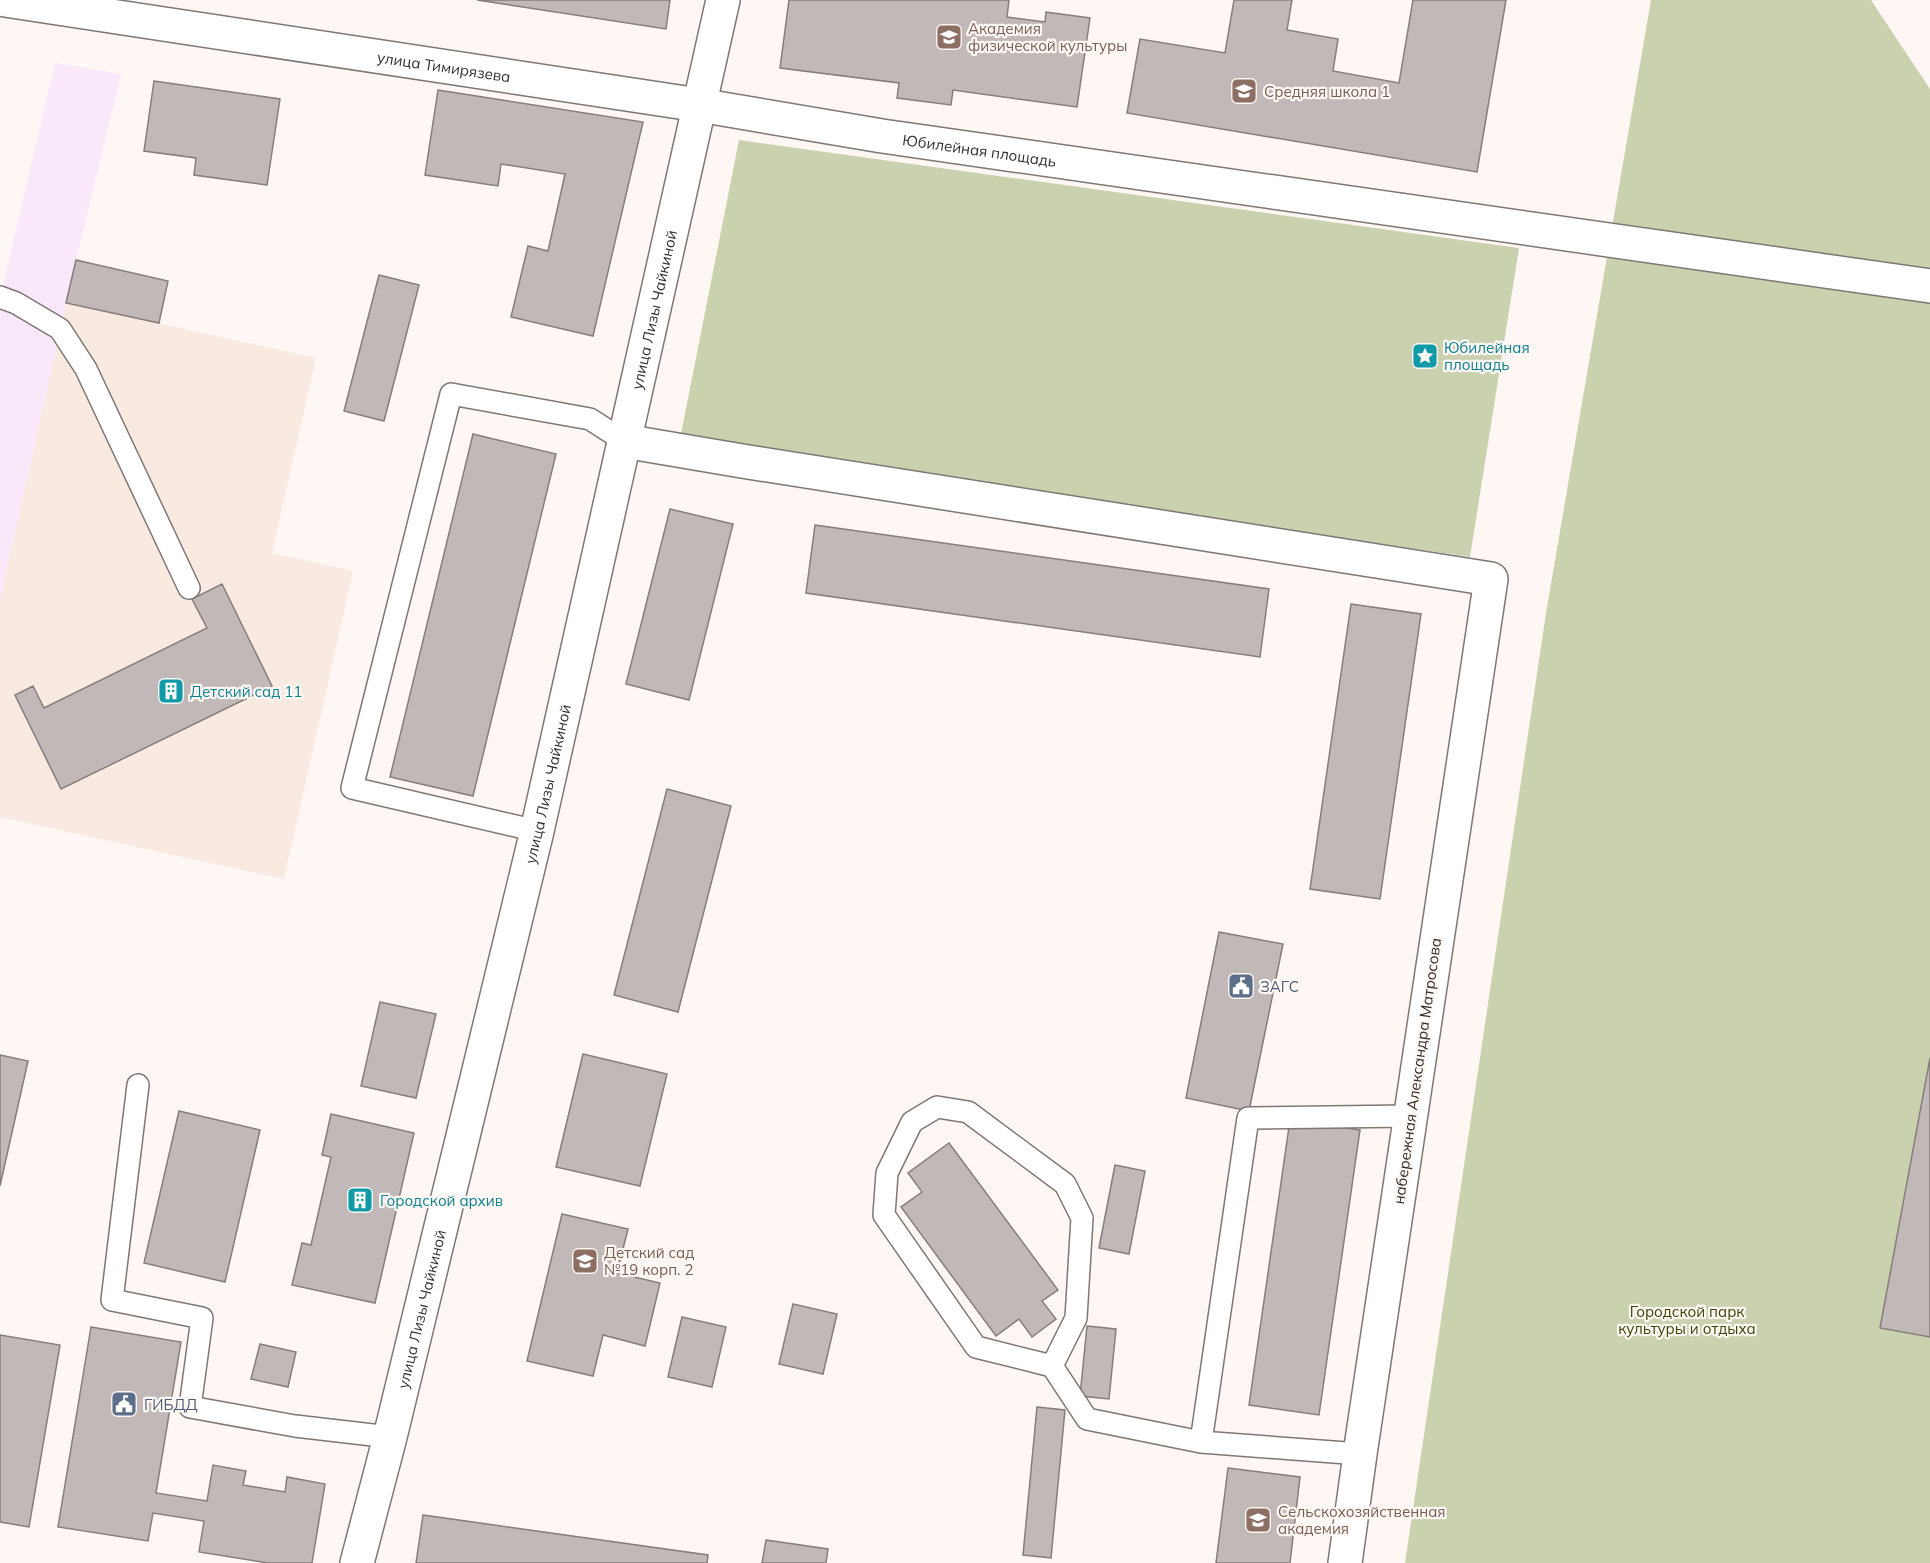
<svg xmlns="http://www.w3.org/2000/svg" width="1930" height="1563" font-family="Mulish,sans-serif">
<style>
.built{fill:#f8eae1}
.industrial{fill:#f9e8fa}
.green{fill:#cad1af}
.building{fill:#c1b9b7;stroke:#857e7c;stroke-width:1.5}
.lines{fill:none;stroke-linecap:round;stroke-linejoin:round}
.service-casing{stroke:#7e7774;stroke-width:24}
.minor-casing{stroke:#7e7774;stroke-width:36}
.service{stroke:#fff;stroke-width:21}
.minor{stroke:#fff;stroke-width:33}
.labels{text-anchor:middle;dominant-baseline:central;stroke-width:4.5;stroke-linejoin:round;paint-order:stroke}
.education-label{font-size:15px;fill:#785e54;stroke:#fef7f3;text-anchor:start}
.street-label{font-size:15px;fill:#312e2d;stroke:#fef7f3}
.culture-label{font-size:15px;fill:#0d838f;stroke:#fef7f3;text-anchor:start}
.service-label{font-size:15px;fill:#4e5e75;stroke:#fef7f3;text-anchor:start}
.park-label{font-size:15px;fill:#3b4404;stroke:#fef7f3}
</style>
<rect width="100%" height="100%" fill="#fef7f3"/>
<!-- built -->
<path class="built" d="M66 303 316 358 272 553 353 571 284 879 0 817V600Z"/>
<!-- industrial -->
<path class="industrial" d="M55 63 121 74 76 260 0 600V299Z"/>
<!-- green -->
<path class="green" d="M1651 0H1871L1930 89V1563H1405L1546 613Z
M739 140 1519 248 1470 557 680 439Z"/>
<!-- building -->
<path class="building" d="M477 0H670L666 29Z
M789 0H1009L1007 17 1045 22 1046 12 1090 18 1077 107 953 90 951 105 897 98 899 83 780 68Z
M1234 0H1292L1287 30 1338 39 1333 71 1399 83 1413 0H1506L1477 172 1127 113 1140 39 1225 53Z
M154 81 280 99 267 185 194 175 196 158 144 151Z
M438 90 643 122 593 336 511 317 528 246 548 251 565 174 501 164 498 186 425 175Z
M76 260 168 281 159 323 66 303Z
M379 275 419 285 384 421 344 411Z
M473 434 556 454 473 796 390 777Z
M670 509 733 524 689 700 626 684Z
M815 525 1269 589 1260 657 806 593Z
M222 584 272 686 61 789 15 695 33 686 44 708 207 628 192 599Z
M1351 604 1421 614 1380 899 1310 889Z
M667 789 731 806 678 1012 614 995Z
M1219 932 1283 944 1249 1111 1186 1098Z
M380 1002 436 1014 416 1098 361 1086Z
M583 1054 667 1074 640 1186 556 1167Z
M0 1055 28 1061 0 1186Z
M1930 1058V1337L1880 1328Z
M179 1111 260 1130 225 1282 144 1263Z
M331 1114 414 1133 375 1303 292 1285 302 1243 311 1245 331 1157 322 1155Z
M1290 1120 1360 1130 1319 1415 1249 1405Z
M949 1143 1058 1290 1042 1301 1056 1319 1032 1337 1019 1319 996 1336 901 1207 922 1192 908 1173Z
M1115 1165 1145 1171 1129 1254 1099 1248Z
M562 1214 628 1229 617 1273 660 1283 645 1346 603 1335 593 1376 527 1361Z
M793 1304 837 1314 823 1374 779 1364Z
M682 1317 726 1327 712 1387 668 1377Z
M1087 1326 1116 1329 1109 1399 1080 1396Z
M91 1327 181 1342 156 1493 207 1501 213 1465 246 1471 243 1485 285 1492 287 1477 325 1484 312 1563H268L199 1552 204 1521 153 1513 148 1541 58 1527Z
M0 1335 60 1345 29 1527 0 1522Z
M260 1344 296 1352 288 1387 251 1379Z
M1037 1407 1065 1410 1051 1558 1023 1555Z
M1228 1468 1300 1477 1290 1563H1216Z
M423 1515 708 1555 707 1563H416Z
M766 1540 828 1549 826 1563H762Z"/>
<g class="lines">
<defs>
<path id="service" d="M0 297 16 303 60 329 86 369 189 588
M537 831 352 788 451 394 590 419 624 441
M138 1085 112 1300 202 1318 190 1407 295 1426 390 1437
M1052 1366 1076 1318 1082 1218 1065 1184 968 1112 937 1107 912 1122 887 1173 884 1215 976 1347 1052 1366 1087 1419 1201 1442 1360 1454
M1201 1442 1248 1118 1410 1116"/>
<g id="minor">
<path id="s1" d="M5 0 699 105 882 136 1930 286"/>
<path d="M624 441 742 461 1491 579 1360 1454 1345 1563"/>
<path id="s2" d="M357 1563 390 1437 537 831 723 0"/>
</g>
</defs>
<!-- service casing -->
<use href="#service" class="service-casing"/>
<!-- minor casing -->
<use href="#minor" class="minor-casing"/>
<!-- service -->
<use href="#service" class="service"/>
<!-- minor -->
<use href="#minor" class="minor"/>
</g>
<!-- icons -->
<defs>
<symbol id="university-square" viewBox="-11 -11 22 22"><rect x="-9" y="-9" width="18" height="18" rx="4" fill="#8d6e63" stroke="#fef7f3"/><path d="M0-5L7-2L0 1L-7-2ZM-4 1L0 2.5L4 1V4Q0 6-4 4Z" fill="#fff"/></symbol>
<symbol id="school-square" viewBox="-11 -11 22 22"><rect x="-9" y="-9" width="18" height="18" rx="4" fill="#8d6e63" stroke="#fef7f3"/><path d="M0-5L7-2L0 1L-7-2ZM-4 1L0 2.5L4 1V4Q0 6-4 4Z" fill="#fff"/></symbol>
<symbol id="sight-square" viewBox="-11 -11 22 22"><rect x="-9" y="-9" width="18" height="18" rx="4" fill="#0f9aa8" stroke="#fef7f3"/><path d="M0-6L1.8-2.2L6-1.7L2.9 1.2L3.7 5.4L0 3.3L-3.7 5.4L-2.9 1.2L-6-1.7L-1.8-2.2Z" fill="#fff"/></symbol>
<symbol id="building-square" viewBox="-11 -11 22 22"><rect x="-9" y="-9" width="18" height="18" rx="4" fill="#0f9aa8" stroke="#fef7f3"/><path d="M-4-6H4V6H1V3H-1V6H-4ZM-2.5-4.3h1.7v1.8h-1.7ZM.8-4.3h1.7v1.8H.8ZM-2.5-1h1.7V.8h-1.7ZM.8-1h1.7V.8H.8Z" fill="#fff"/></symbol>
<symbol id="civic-square" viewBox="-11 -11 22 22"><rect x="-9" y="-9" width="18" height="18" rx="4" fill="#5c6f8a" stroke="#fef7f3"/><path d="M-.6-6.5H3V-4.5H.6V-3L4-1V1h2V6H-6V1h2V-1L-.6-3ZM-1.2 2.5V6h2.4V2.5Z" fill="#fff"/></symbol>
</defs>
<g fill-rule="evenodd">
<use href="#university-square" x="934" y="22" width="30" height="30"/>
<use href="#school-square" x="1229" y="76" width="30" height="30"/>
<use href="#sight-square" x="1410" y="341" width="30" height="30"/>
<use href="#building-square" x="156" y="676" width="30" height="30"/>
<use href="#civic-square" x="1226" y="971" width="30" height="30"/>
<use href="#building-square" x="345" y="1185" width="30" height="30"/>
<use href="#school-square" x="570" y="1246" width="30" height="30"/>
<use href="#civic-square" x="109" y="1389" width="30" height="30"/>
<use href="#university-square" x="1243" y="1505" width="30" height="30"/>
</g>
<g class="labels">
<!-- education labels -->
<g class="education-label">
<text x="968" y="28">Aкадемия<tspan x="968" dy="17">физической культуры</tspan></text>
<text x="1264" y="91">Средняя школа 1</text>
<text x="604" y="1252">Детский сад<tspan x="604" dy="17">№19 корп. 2</tspan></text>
<text x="1278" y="1511">Сельскохозяйственная<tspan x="1278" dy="17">академия</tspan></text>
</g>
<!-- street labels -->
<g class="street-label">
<text stroke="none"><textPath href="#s1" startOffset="444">улица Тимирязева</textPath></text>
<text stroke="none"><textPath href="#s1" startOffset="986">Юбилейная площадь</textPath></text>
<text stroke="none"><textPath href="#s2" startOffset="1288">улица Лизы Чайкиной</textPath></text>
<text stroke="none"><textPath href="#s2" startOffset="802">улица Лизы Чайкиной</textPath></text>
<text transform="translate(1417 1071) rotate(-82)">набережная Александра Матросова</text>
<text stroke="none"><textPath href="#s2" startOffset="262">улица Лизы Чайкиной</textPath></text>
</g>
<!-- culture labels -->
<g class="culture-label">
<text x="1444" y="347">Юбилейная<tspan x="1444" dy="17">площадь</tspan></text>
<text x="190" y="691">Детский сад 11</text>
<text x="380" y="1200">Городской архив</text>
</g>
<!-- service labels -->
<g class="service-label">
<text x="1260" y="986">ЗАГС</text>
<text x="144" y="1404">ГИБДД</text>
</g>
<!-- park labels -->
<g class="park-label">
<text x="1687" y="1311">Городской парк<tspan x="1687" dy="17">культуры и отдыха</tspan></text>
</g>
</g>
</svg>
